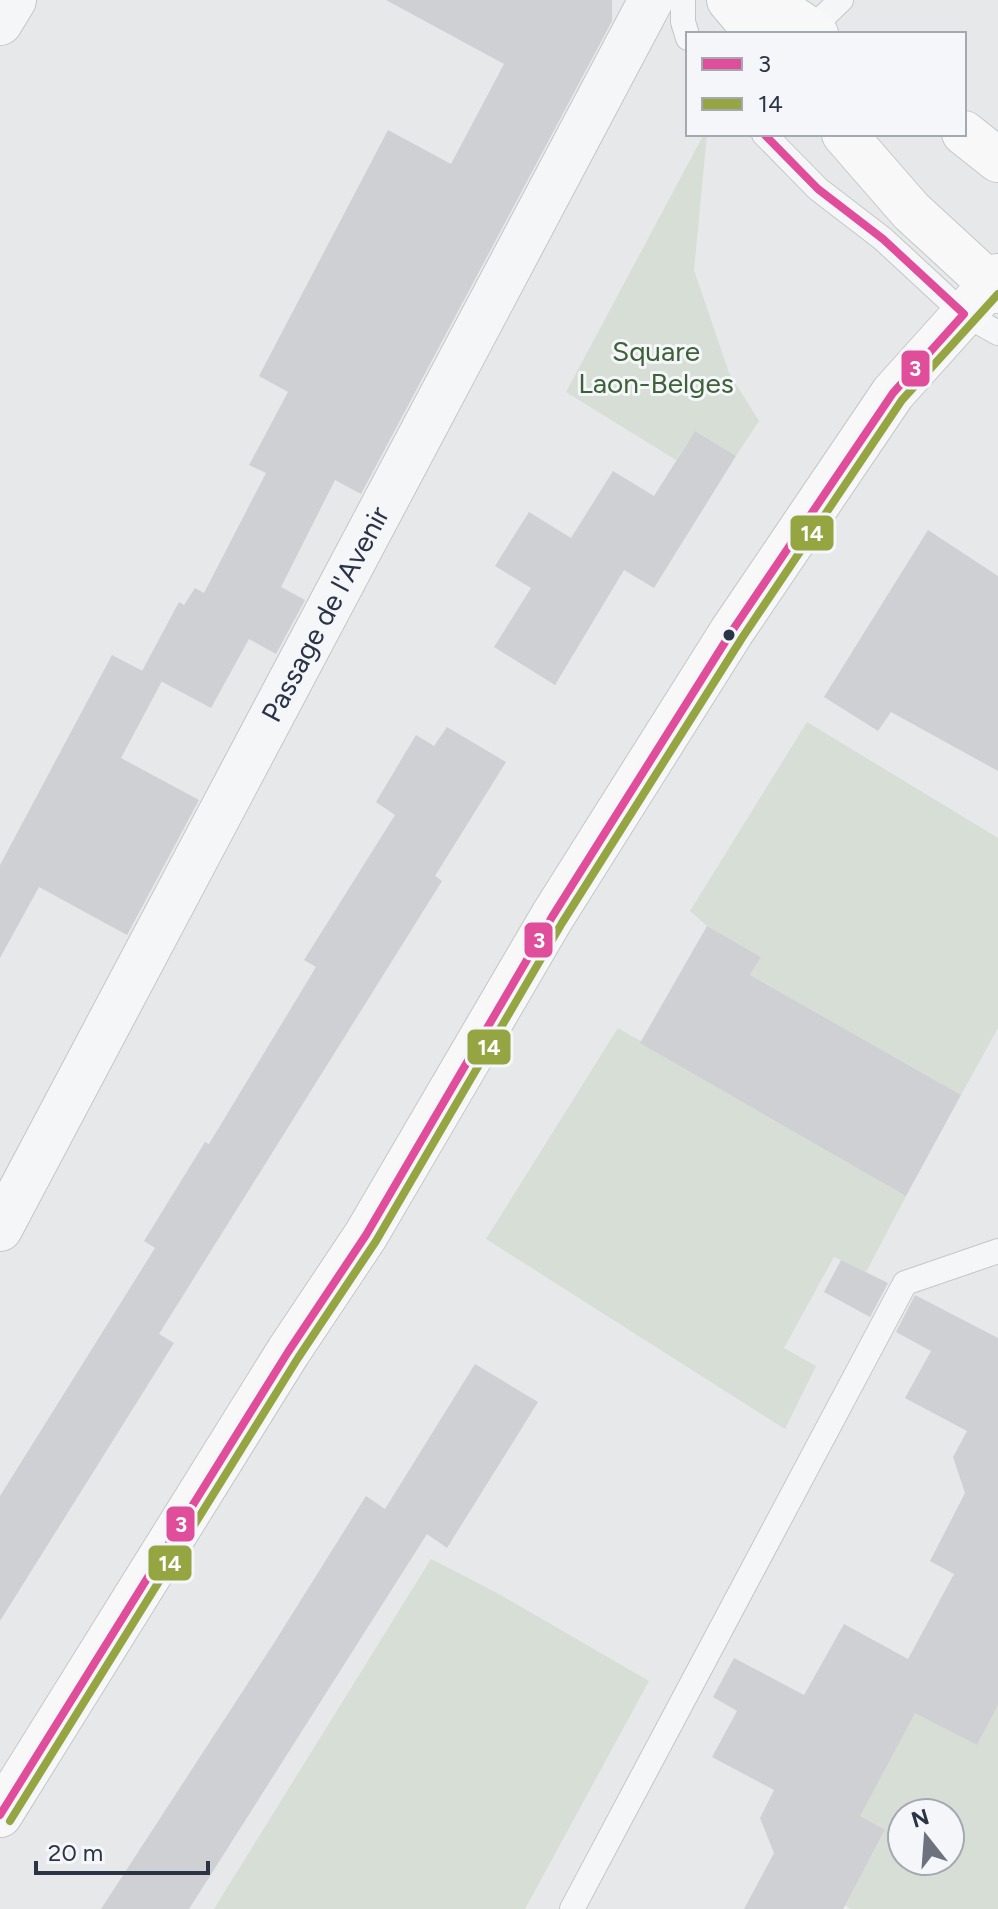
<svg xmlns="http://www.w3.org/2000/svg" width="998" height="1909" font-family="Figtree,sans-serif">
<style>
.green{fill:#d6ded6;fill-rule:evenodd}
.building{fill:#ced0d3}
.lines{fill:none;stroke-linecap:round;stroke-linejoin:round}
.service-casing{stroke:#c4c6c8;stroke-width:26}
.minor-casing{stroke:#c4c6c8;stroke-width:46}
.secondary-casing{stroke:#c4c6c8;stroke-width:46}
.service{stroke:#f5f6f7;stroke-width:24}
.minor{stroke:#f5f6f7;stroke-width:44}
.secondary{stroke:#f8f8f8;stroke-width:44}
.bus-1-casing{stroke:#f4f6f9;stroke-width:14}
.bus-2-casing{stroke:#f4f6f9;stroke-width:14}
.bus-1{stroke:#e04d9a;stroke-width:8}
.bus-2{stroke:#94a542;stroke-width:8}
.bus-dot{fill:#2b3445;stroke:#f4f6f9;stroke-width:3}
.labels{text-anchor:middle;dominant-baseline:central;stroke-width:6;stroke-linejoin:round;paint-order:stroke}
.park-label{font-size:28px;fill:#3f6138;stroke:#f4f6f9}
.street-label{font-size:28px;fill:#2b3445;stroke:#f4f6f9}
.line-badge{stroke:#f4f6f9;stroke-width:3}
.badge-label{font-size:22px;text-anchor:middle;font-weight:bold;fill:#fff}
</style>
<rect width="100%" height="100%" fill="#e6e8ea"/>
<!-- green -->
<path class="green" d="M704 134H707L694 270 729 373 759 421 736 456 695 431 676 460 566 392Z
M807 722 998 838V1028L961 1095 750 975 761 957 707 926 690 911Z
M618 1028 906 1196 866 1272 834 1257 784 1348 816 1366 785 1429 486 1239Z
M431 1559 497 1593 649 1681 525 1909H214Z
M998 1705V1909H851L833 1898 859 1879 885 1831 851 1811 915 1712 977 1745ZM902 1813H950V1861H902Z"/>
<!-- building -->
<path class="building" d="M386 0H612V21L361 494 335 480 281 587 305 600 276 654 249 639 211 708 142 671 179 602 184 605 195 588 204 593 266 473 249 465 288 392 259 376 388 130 451 164 504 64Z
M695 431 736 456 654 588 624 570 555 685 494 647 531 588 495 566 529 512 571 538 613 471 654 496Z
M928 530 998 576V771L891 712 878 731 824 697Z
M112 655 162 681 121 758 199 800 127 935 39 887 0 958V865Z
M447 727 506 762 435 876 442 881 159 1334 174 1343 0 1621V1496L155 1248 144 1241 205 1142 209 1144 316 967 304 960 395 815 376 802 416 735 434 746Z
M707 926 761 957 750 975 961 1095 906 1196 640 1043Z
M841 1260 888 1283 870 1317 824 1292Z
M915 1295 998 1338V1705L977 1745 915 1713 860 1816 885 1830 843 1909H744L774 1853 760 1818 774 1790 712 1757 737 1711 713 1697 734 1658 804 1695 844 1624 908 1659 954 1574 930 1561 965 1493 953 1457 967 1431 905 1398 931 1351 896 1332Z
M475 1364 538 1402 447 1548 427 1534 189 1909H101L274 1643 366 1496 385 1509Z"/>
<g class="lines">
<defs>
<path id="service" d="M683 0V22L688 38
M810 30 841 0
M764 134 818 189 883 239 964 314 998 333
M572 1909 905 1283 998 1251"/>
<path id="minor" d="M0 23 14 0
M0 1229 651 0"/>
<path id="secondary" d="M729 0 758 34
M766 0 816 34
M964 133 998 160
M844 134 911 211 998 291
M0 1815 288 1352 366 1235 552 917 732 631 893 393 998 276"/>
</defs>
<!-- service casing -->
<use href="#service" class="service-casing"/>
<!-- minor casing -->
<use href="#minor" class="minor-casing"/>
<!-- secondary casing -->
<use href="#secondary" class="secondary-casing"/>
<!-- service -->
<use href="#service" class="service"/>
<!-- minor -->
<use href="#minor" class="minor"/>
<!-- secondary -->
<use href="#secondary" class="secondary"/>
<defs>
<path id="bus-1" d="M0 1815 288 1352 366 1235 552 917 732 631 893 393 964 314 883 239 818 189 764 134"/>
<path id="bus-2" d="M10 1821 298 1358 376 1241 562 923 742 638 902 400 998 294"/>
</defs>
<!-- bus-1 casing -->
<use href="#bus-1" class="bus-1-casing"/>
<!-- bus-2 casing -->
<use href="#bus-2" class="bus-2-casing"/>
<!-- bus-1 -->
<use href="#bus-1" class="bus-1"/>
<!-- bus-2 -->
<use href="#bus-2" class="bus-2"/>
</g>
<!-- markers -->
<circle class="bus-dot" cx="729" cy="635" r="7"/>
<g class="labels">
<!-- park labels -->
<g class="park-label">
<text x="656" y="351">Square<tspan x="656" dy="32">Laon-Belges</tspan></text>
</g>
<!-- street labels -->
<g class="street-label">
<text transform="translate(325 614) rotate(-62)">Passage de l'Avenir</text>
</g>
</g>
<g class="line-badge">
<rect x="900" y="349" width="31" height="39" rx="8" fill="#e04d9a"/>
<rect x="789" y="514" width="46" height="38" rx="8" fill="#94a542"/>
<rect x="523" y="921" width="31" height="38" rx="8" fill="#e04d9a"/>
<rect x="466" y="1028" width="46" height="38" rx="8" fill="#94a542"/>
<rect x="165" y="1505" width="31" height="38" rx="8" fill="#e04d9a"/>
<rect x="147" y="1544" width="46" height="38" rx="8" fill="#94a542"/>
</g>
<g class="badge-label">
<text x="915" y="376">3</text>
<text x="812" y="541">14</text>
<text x="539" y="948">3</text>
<text x="489" y="1055">14</text>
<text x="181" y="1532">3</text>
<text x="170" y="1571">14</text>
</g>
<!-- legend -->
<rect x="686" y="32" width="280" height="104" fill="#f4f6f9" stroke="#a4a8b1" stroke-width="2"/>
<rect x="702" y="58" width="40" height="12" fill="#e04d9a" stroke="#a4a8b1" stroke-width="2"/>
<text x="758" y="72" font-size="24" fill="#2b3445">3</text>
<rect x="702" y="98" width="40" height="12" fill="#94a542" stroke="#a4a8b1" stroke-width="2"/>
<text x="758" y="112" font-size="24" fill="#2b3445">14</text>
<!-- north arrow -->
<g transform="translate(926 1837) rotate(343)"><circle r="38" fill="#f4f6f9" stroke="#a4a8b1" stroke-width="2"/>
<path d="M0-6L14 30L0 20L-14 30Z" fill="#6c737f"/>
<text y="-12" font-size="22" font-weight="bold" text-anchor="middle" fill="#2b3445">N</text>
</g>
<!-- scale -->
<path d="M36 1861v12h172v-12" fill="none" stroke="#2b3445" stroke-width="4"/>
<text x="48" y="1861" font-size="24" fill="#2b3445" stroke="#f4f6f9" stroke-width="6" paint-order="stroke">20 m</text>
</svg>
